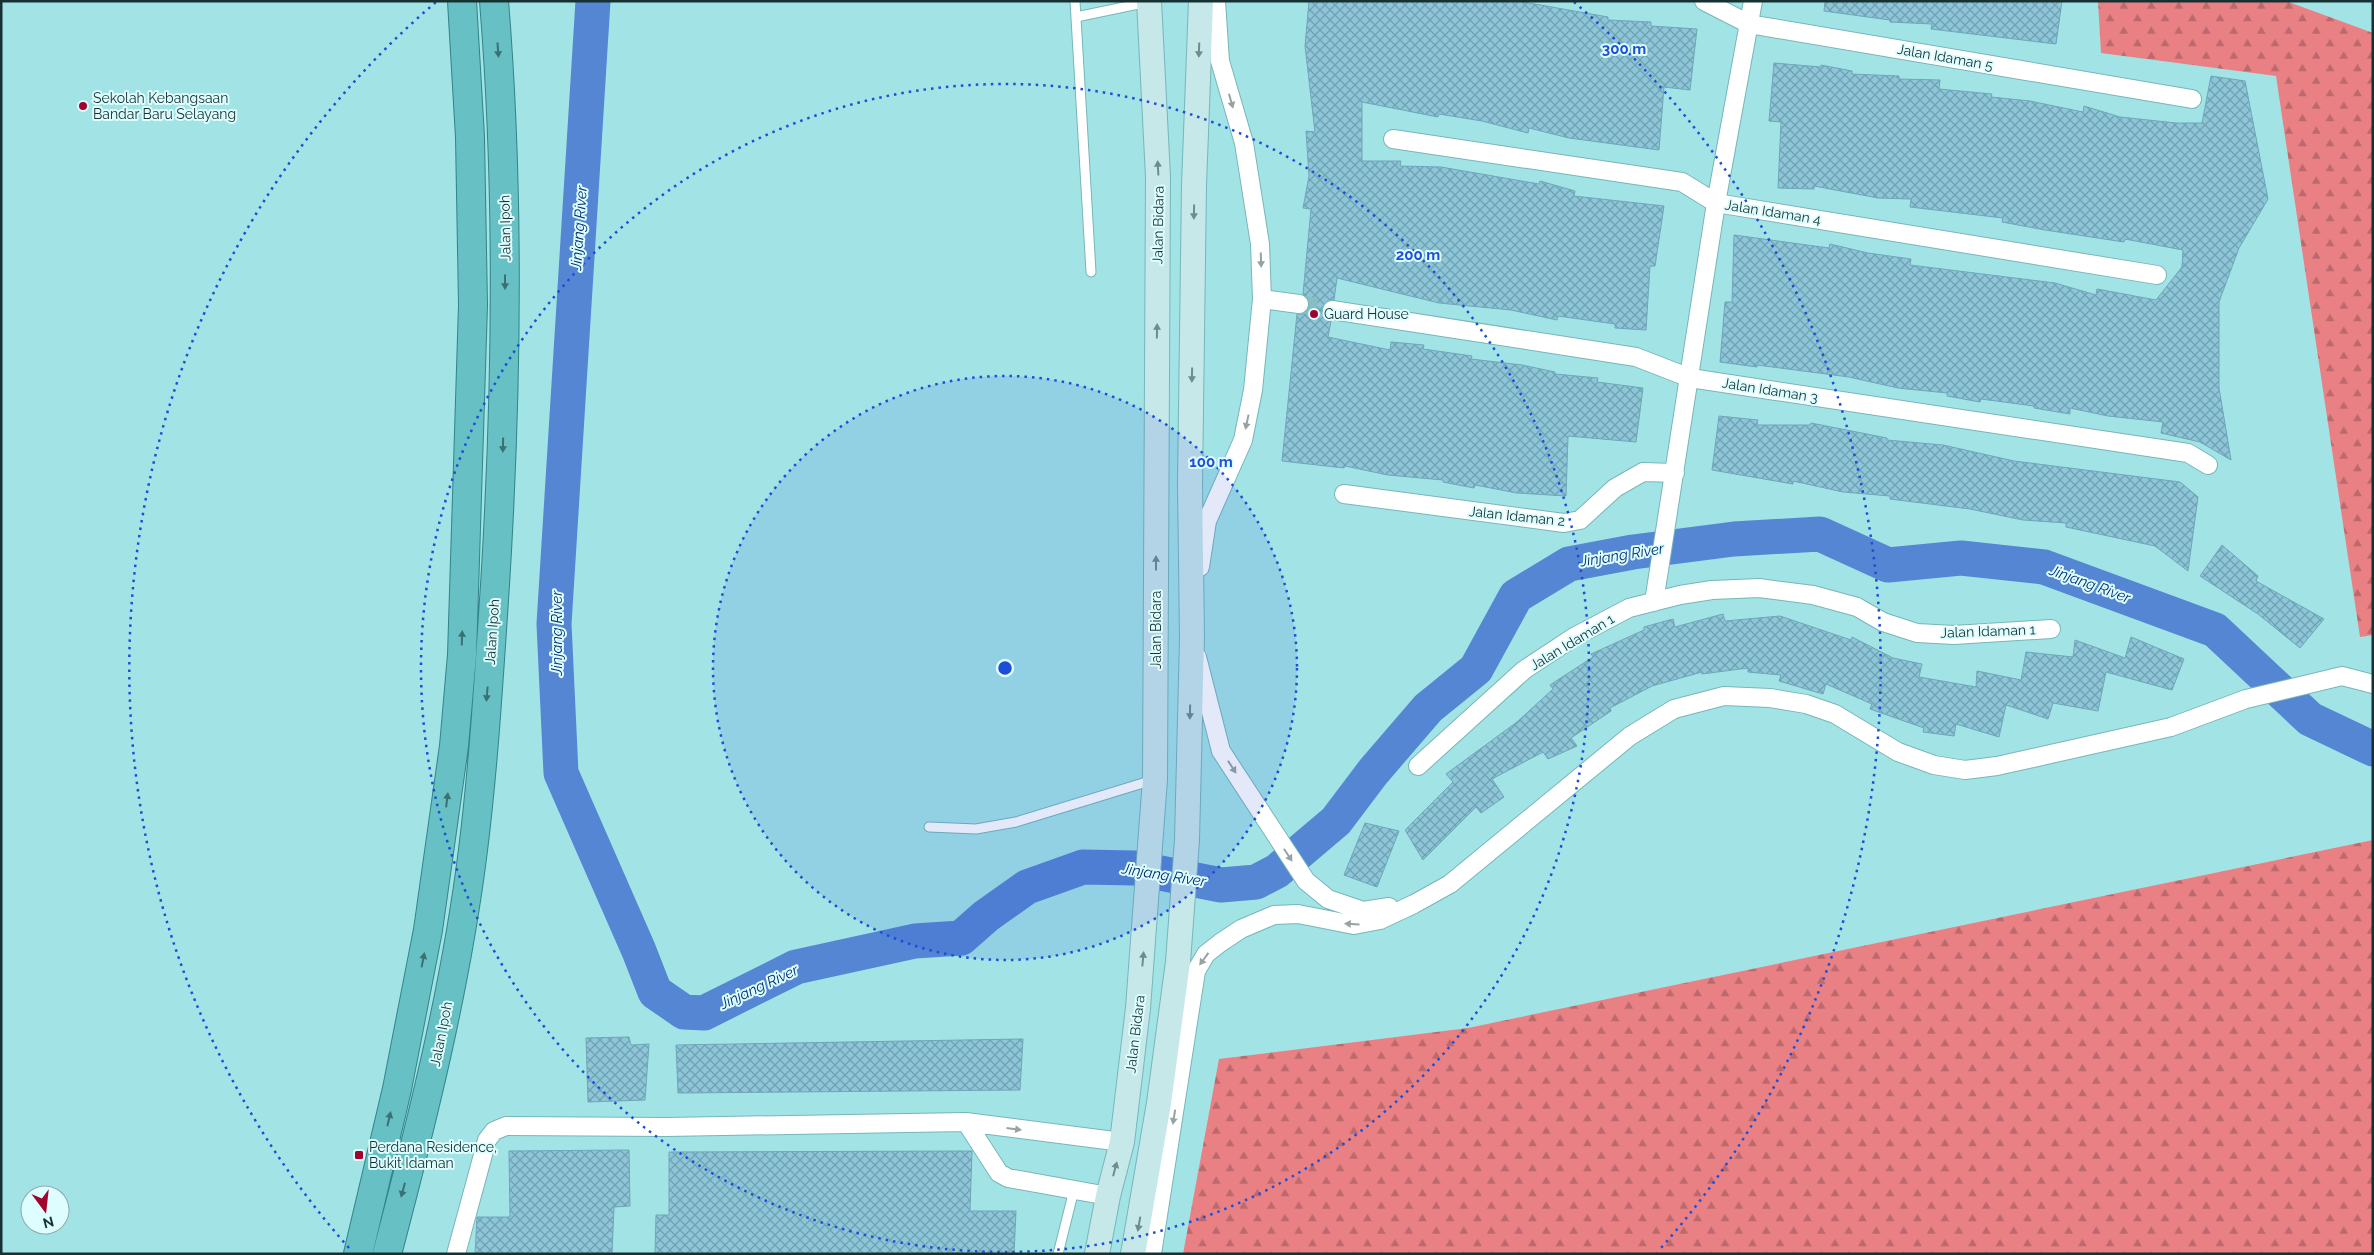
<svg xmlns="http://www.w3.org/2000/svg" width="2374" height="1255" font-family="Raleway,sans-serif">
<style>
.forest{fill:url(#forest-firs)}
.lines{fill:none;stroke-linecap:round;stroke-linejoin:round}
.river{stroke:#5486d3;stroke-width:35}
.building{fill:url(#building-cross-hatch);stroke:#6da7b8}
.minor-tunnel{stroke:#86bfc1;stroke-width:18;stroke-dasharray:18 9;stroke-linecap:butt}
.service-casing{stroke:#77b6b9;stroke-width:11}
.minor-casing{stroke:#77b6b9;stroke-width:20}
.secondary-casing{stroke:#77b6b9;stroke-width:26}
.trunk-casing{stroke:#328487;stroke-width:30}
.service{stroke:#fff;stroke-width:9}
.minor{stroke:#fff;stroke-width:18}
.secondary{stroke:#c6e8e9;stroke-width:24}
.trunk{stroke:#66c0c4;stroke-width:28}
.oneway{fill:#3b7174}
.oneway2{fill:#6e8c8e}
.oneway3{fill:#97a2a3}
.ring{fill:none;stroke:#1d4ed8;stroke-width:2.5;stroke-dasharray:2.5 5}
.poi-dot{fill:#a2032c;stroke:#defdfe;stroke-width:2}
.labels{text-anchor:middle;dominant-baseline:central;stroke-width:4;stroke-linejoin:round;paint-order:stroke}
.street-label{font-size:14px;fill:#173132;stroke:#defdfe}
.poi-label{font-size:14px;fill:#173132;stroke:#defdfe;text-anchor:start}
.water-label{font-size:15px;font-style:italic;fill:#003074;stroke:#defdfe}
.centre{fill:#1d4ed8;stroke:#defdfe;stroke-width:2.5}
.ring-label{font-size:15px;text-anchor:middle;font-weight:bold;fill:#1d4ed8;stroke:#defdfe;stroke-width:4;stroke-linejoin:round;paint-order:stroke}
</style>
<defs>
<pattern id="forest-firs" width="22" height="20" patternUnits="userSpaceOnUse" patternTransform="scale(1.25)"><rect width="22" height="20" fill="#e98084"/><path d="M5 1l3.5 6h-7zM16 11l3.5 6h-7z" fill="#bc696d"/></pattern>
<pattern id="building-cross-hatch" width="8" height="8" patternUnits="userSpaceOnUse" patternTransform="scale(1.25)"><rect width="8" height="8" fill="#8cc6d8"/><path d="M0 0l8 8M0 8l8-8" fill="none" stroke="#71a1b0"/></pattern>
</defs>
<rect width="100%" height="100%" fill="#a2e3e5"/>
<!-- forest -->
<path class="forest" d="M2098 1H2286L2373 33V635L2360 637 2276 76 2101 53Z
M2373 840V1254H1183L1219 1059 1468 1028Z"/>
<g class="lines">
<!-- river -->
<path class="river" d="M593 1 554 624 561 773 639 951 655 992 684 1012 704 1013 796 967 915 941 961 938 986 916 1027 887 1083 867 1135 868 1221 885 1256 882 1277 871 1336 821 1373 772 1428 708 1476 669 1516 596 1569 564 1633 552 1734 539 1820 534 1888 565 1961 558 2044 567 2215 630 2310 719 2373 749"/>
</g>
<!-- building -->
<path class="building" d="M1309 1H1518L1608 17V20L1651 22V26L1697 29 1690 90 1664 87 1659 150 1569 138 1529 128 1528 133 1482 121 1439 114 1438 117 1362 102V161H1401L1400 166 1441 167 1539 184 1540 181 1575 191 1574 196 1664 206 1655 266H1650L1646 330 1615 328V324L1558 316 1557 320 1511 310 1439 303 1337 278 1334 300H1328L1322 308V314L1331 321 1328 337 1390 350 1391 342 1424 345 1423 349 1472 356 1471 359 1522 365 1555 372V374L1598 378 1597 382 1643 388 1636 442 1568 436 1566 496 1517 493 1475 485 1474 488 1443 482V480L1388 475 1345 466 1344 468 1282 461 1297 314H1303L1310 305 1309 300 1303 294 1311 209 1303 208 1309 176 1306 131 1315 132 1305 46Z
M1825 1H2062L2056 44 1931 29 1932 24 1890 22V20L1824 11Z
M1774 63 1821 67V65L1852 71V74L1899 76V79L1940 80 1939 89 1992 94 1991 97 2030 101 2083 112 2084 106 2120 117 2176 123H2202L2211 76 2245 81 2268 199 2239 248 2219 302V388L2231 460 2200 442 2161 433 2163 422 2108 416 2070 408V414L2034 408V406L1981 399 1980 402 1947 396V393L1898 388 1849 377 1757 365V367L1720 362 1725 302H1732L1734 235 1829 248 1830 244 1868 253 1911 259 1910 265 2055 283 2096 295 2097 289 2156 300 2182 267 2183 250 2125 239 2124 242 2045 230 2002 222 2003 218 1910 207 1911 199 1878 198 1814 186V189L1778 188 1781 122 1769 121Z
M1719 416 1758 420 1757 425H1810L1811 423 1887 438V440L1943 445 2014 461 2180 482 2198 497 2188 571 2155 546 2066 527V523L2023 520 1970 509 1890 499V496L1843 492 1793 481V484L1712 470Z
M2222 545 2258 576 2256 581 2324 619 2300 648 2258 614 2200 576Z
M1723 614 1725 621 1780 616 1851 640 1852 637 1893 658 1922 664 1919 677 1976 687 1977 671 2021 680 2026 652 2073 657 2075 640 2125 658 2131 637 2184 659 2172 690 2106 672 2098 711 2053 703 2048 719 2006 705 1999 737 1956 724 1954 736 1923 732 1924 728 1870 709 1872 704 1826 684 1823 694 1779 681 1781 675 1748 672V668L1702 674V672L1652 686 1610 708 1611 711 1571 738 1577 746 1548 759 1543 752 1492 779 1504 797 1481 813 1476 807 1423 860 1405 830 1453 782 1446 774 1517 722 1553 689 1550 685 1593 657 1591 654 1644 630V627L1673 619 1675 627Z
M1365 823 1399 831 1377 887 1344 875Z
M629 1037 631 1045 649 1044 645 1100 588 1102 586 1038Z
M1023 1039 1020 1090 678 1093 676 1045Z
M629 1150 630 1206 614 1207 612 1254H475L477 1217H510L509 1151Z
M972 1151 970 1211H1016L1014 1254H655L656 1215H669V1152Z"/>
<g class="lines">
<!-- minor-tunnel -->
<path class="minor-tunnel" d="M1299 304 1332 310"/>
<defs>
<path id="service" d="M1075 1 1091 272
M1076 17 1148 2
M929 827 976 829 1016 822 1153 780
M1058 1254 1074 1190"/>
<path id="minor" d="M1704 1 1749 24 2192 99
M1393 139 1682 182 1716 203 2157 275
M1262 299 1299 304
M1332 310 1636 357 1690 378 2188 453 2208 465
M1344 494 1564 523 1580 520 1615 488 1643 472 1675 473
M1200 567 1207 521 1243 440 1253 390 1262 299 1260 244 1244 143 1220 61 1216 1
M1654 602 1716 203 1753 1
M1197 657 1221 751 1306 881 1328 899 1363 911 1389 907
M1418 766 1524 670 1574 637 1629 608 1680 595 1712 590 1759 588 1813 595 1857 607 1883 622 1917 633 1954 635 2051 629
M966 1122 999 1173 1008 1178 1108 1196
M456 1254 487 1140 494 1131 506 1126 666 1127 966 1122 1122 1142
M1152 1254 1196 971 1206 954 1220 943 1241 929 1274 915 1298 914 1354 925 1380 920 1414 904 1450 884 1630 736 1674 709 1724 696 1770 698 1806 704 1835 714 1898 752 1934 765 1965 770 1997 766 2171 727 2246 699 2342 676 2373 684"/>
<path id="secondary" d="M1097 1254 1108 1196 1122 1142 1138 1008 1155 779 1158 177 1149 1
M1133 1254 1159 1103 1178 962 1187 840 1192 638 1190 484 1194 185 1201 1"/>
<path id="trunk" d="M358 1254 397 1089 428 930 454 746 462 655 473 305 470 137 462 1
M387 1254C422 1121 456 987 473 850 484 762 489 673 495 585 507 390 510 196 494 1"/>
</defs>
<!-- service casing -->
<use href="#service" class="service-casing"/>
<!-- minor casing -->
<use href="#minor" class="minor-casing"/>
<!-- secondary casing -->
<use href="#secondary" class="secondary-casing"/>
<!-- trunk casing -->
<use href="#trunk" class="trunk-casing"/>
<!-- service -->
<use href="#service" class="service"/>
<!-- minor -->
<use href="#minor" class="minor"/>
<!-- secondary -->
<use href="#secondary" class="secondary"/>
<!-- trunk -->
<use href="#trunk" class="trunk"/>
</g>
<!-- one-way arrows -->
<defs><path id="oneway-solid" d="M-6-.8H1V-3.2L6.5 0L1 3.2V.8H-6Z" transform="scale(1.25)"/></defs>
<g class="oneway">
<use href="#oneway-solid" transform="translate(498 50) rotate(86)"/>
<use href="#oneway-solid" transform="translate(505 282) rotate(90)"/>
<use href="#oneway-solid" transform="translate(503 445) rotate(91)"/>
<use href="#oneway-solid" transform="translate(462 638) rotate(-88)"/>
<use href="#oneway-solid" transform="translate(487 694) rotate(95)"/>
<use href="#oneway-solid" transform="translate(447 800) rotate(-83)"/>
<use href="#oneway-solid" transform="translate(423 960) rotate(-79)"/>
<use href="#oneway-solid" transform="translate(389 1119) rotate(-77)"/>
<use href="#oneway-solid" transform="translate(403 1190) rotate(105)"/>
</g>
<g class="oneway2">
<use href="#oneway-solid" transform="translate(1199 50) rotate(92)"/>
<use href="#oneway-solid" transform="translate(1158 168) rotate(-93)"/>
<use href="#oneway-solid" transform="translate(1194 212) rotate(91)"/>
<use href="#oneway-solid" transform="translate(1157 331) rotate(-89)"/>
<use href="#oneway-solid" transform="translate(1192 375) rotate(91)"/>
<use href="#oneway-solid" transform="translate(1156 563) rotate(-90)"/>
<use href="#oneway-solid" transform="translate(1190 712) rotate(91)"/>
<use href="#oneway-solid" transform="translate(1143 959) rotate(-85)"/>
<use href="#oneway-solid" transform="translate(1115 1169) rotate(-75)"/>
<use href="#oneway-solid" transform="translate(1139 1224) rotate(100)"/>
</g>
<g class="oneway3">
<use href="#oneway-solid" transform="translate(1231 101) rotate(74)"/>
<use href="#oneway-solid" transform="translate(1261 260) rotate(88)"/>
<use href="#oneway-solid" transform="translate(1247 422) rotate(102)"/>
<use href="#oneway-solid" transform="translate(1232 767) rotate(57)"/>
<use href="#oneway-solid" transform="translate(1288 855) rotate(57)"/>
<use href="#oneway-solid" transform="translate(1352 924) rotate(-177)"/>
<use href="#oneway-solid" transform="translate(1204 959) rotate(126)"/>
<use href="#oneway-solid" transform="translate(1174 1117) rotate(99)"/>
<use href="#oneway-solid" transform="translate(1014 1129) rotate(7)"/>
</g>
<!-- distance rings -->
<circle cx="1005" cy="668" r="292" fill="#1d4ed8" fill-opacity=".12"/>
<g class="ring">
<circle cx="1005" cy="668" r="292"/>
<circle cx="1005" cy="668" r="584"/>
<path d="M349 1248A876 876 0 0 1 436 2M1574 2A876 876 0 0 1 1661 1248"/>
</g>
<!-- markers -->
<g class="poi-dot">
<circle cx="83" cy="106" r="5"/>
<circle cx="1314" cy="314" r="5"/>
<rect x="354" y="1150" width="10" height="10" rx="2.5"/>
</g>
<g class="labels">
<!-- street labels -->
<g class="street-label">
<text transform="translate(1945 57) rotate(10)">Jalan Idaman 5</text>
<text transform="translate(1773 212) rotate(9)">Jalan Idaman 4</text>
<text transform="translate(1158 225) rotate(-89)">Jalan Bidara</text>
<text transform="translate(505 228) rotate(-91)">Jalan Ipoh</text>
<text transform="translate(1770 390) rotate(9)">Jalan Idaman 3</text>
<text transform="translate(1517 516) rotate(6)">Jalan Idaman 2</text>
<text transform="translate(1156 630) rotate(-90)">Jalan Bidara</text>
<text transform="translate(1988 631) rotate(-2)">Jalan Idaman 1</text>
<text transform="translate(492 632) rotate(-86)">Jalan Ipoh</text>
<text transform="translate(1572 642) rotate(-31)">Jalan Idaman 1</text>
<text transform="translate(441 1034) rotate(-79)">Jalan Ipoh</text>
<text transform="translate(1135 1034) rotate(-83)">Jalan Bidara</text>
</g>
<!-- poi labels -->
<g class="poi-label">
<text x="93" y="98">Sekolah Kebangsaan<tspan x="93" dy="16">Bandar Baru Selayang</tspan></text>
<text x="1324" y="314">Guard House</text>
<text x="369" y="1147">Perdana Residence,<tspan x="369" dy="16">Bukit Idaman</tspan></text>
</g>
<!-- water labels -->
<g class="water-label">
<text transform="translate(579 228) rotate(-86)">Jinjang River</text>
<text transform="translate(1622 555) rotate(-9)">Jinjang River</text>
<text transform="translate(2090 584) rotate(20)">Jinjang River</text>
<text transform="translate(557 633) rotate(-90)">Jinjang River</text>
<text transform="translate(1164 875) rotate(9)">Jinjang River</text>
<text transform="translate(759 987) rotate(-25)">Jinjang River</text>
</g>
</g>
<circle cx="1005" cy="668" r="8" class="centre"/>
<g class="ring-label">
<text x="1624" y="54">300 m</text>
<text x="1418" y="260">200 m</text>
<text x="1211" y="467">100 m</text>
</g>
<!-- border -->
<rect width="2374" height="1255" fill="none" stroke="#173132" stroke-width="5"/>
<!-- north arrow -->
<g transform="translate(45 1210) rotate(165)"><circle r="24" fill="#defdfe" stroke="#8eabac"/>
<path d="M0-4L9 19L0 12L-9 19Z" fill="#a2032c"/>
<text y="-8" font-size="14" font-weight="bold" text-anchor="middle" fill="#173132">N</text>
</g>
</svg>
